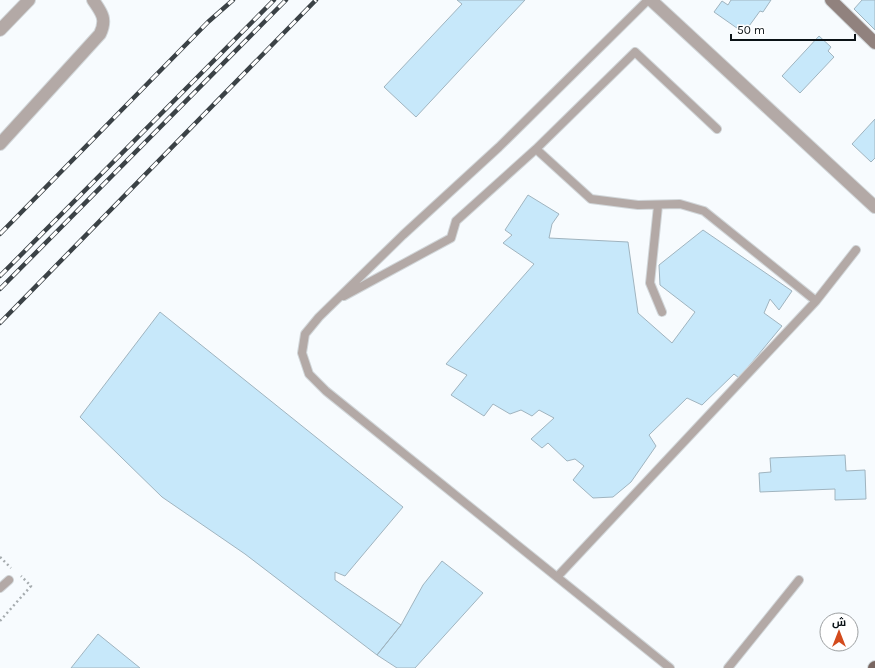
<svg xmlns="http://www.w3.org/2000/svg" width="875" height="668" font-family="Karla,Cairo,sans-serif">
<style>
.building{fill:#c7e8fa;stroke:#a0b4bf}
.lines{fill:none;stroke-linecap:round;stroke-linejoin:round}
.service-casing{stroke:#d1d6d9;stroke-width:10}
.minor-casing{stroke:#d1d6d9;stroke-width:14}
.secondary-casing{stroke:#d1d6d9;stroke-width:14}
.primary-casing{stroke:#d1d6d9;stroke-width:14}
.path{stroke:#a6acaf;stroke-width:2.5;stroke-dasharray:2 3;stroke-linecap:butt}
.service{stroke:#b3a9a6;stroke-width:8}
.minor{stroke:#b3a9a6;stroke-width:12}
.secondary{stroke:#91827e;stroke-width:12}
.primary{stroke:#786661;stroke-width:12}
.rail-casing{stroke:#3b4246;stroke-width:4.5}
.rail{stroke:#fff;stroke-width:3;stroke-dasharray:9;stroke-linecap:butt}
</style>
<rect width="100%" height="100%" fill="#f7fbfe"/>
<!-- building -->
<path class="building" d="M457 0H525L416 117 384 87 462 4Z
M731 0H771L763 12 760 11 744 33 714 12 722 1 728 5Z
M862 0H875V30L854 9Z
M819 36 831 47 828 51 834 57 800 93 782 76Z
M875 119V158L871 162 852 144Z
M528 195 559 214 552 224 549 238 628 242 638 313 672 343 695 312 660 285 659 265 703 230 792 291 779 310 770 299 764 313 782 326 739 378 734 374 702 405 687 398 649 435 656 446 631 482 613 497 593 498 573 480 584 466 575 459 567 461 548 443 542 448 531 439 554 418 539 410 532 416 521 410 510 414 493 404 484 416 451 395 467 375 446 364 534 264 503 243 512 235 505 230Z
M160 312 403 507 345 576 335 572V580L401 625 377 655 245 554 162 497 80 417Z
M845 455 846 471 865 470 866 499 835 500V489L760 492 759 473 771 472 770 458Z
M442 561 483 593 415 668H397L377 655 401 625 423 585Z
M98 634 140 668H71Z"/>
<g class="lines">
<defs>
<path id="service" d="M648 0 499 147 403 235 319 317 305 334 302 353 309 374 326 391 670 668
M536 149 591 199 638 205 680 204 704 211 816 301
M658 206 650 283 662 312
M344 296 451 238 456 221 536 149 635 52 717 129
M557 577 816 301 856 250
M0 588 9 580
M728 668 799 580"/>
<path id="minor" d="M651 0 875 207
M0 30 29 0
M0 144 100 34C107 19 102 13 93 0"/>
<path id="secondary" d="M831 0 875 43"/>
<path id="primary" d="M874 668 875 667"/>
</defs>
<!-- service casing -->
<use href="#service" class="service-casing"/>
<!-- minor casing -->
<use href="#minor" class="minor-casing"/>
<!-- secondary casing -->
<use href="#secondary" class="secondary-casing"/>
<!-- primary casing -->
<use href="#primary" class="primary-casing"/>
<!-- path -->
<path class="path" d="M0 557 11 568
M0 621 31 586 21 576"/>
<!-- service -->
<use href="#service" class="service"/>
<!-- minor -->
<use href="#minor" class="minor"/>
<!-- secondary -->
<use href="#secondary" class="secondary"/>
<!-- primary -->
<use href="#primary" class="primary"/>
<defs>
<path id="rail" d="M0 234 208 22 233 0
M0 276 274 0
M0 289 286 0
M0 323 316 0"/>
</defs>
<!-- rail casing -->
<use href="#rail" class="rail-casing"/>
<!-- rail -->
<use href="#rail" class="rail"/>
</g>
<!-- north arrow -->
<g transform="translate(839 632)"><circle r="19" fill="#ffffff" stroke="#9da0a2"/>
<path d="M0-3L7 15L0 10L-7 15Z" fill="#d34b1d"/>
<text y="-6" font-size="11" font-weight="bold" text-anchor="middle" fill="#0a1216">ش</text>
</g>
<!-- scale -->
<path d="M731 34v6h124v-6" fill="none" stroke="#0a1216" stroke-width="2"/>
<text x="737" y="34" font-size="12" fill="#0a1216" stroke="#ffffff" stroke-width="3" paint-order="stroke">50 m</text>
</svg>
